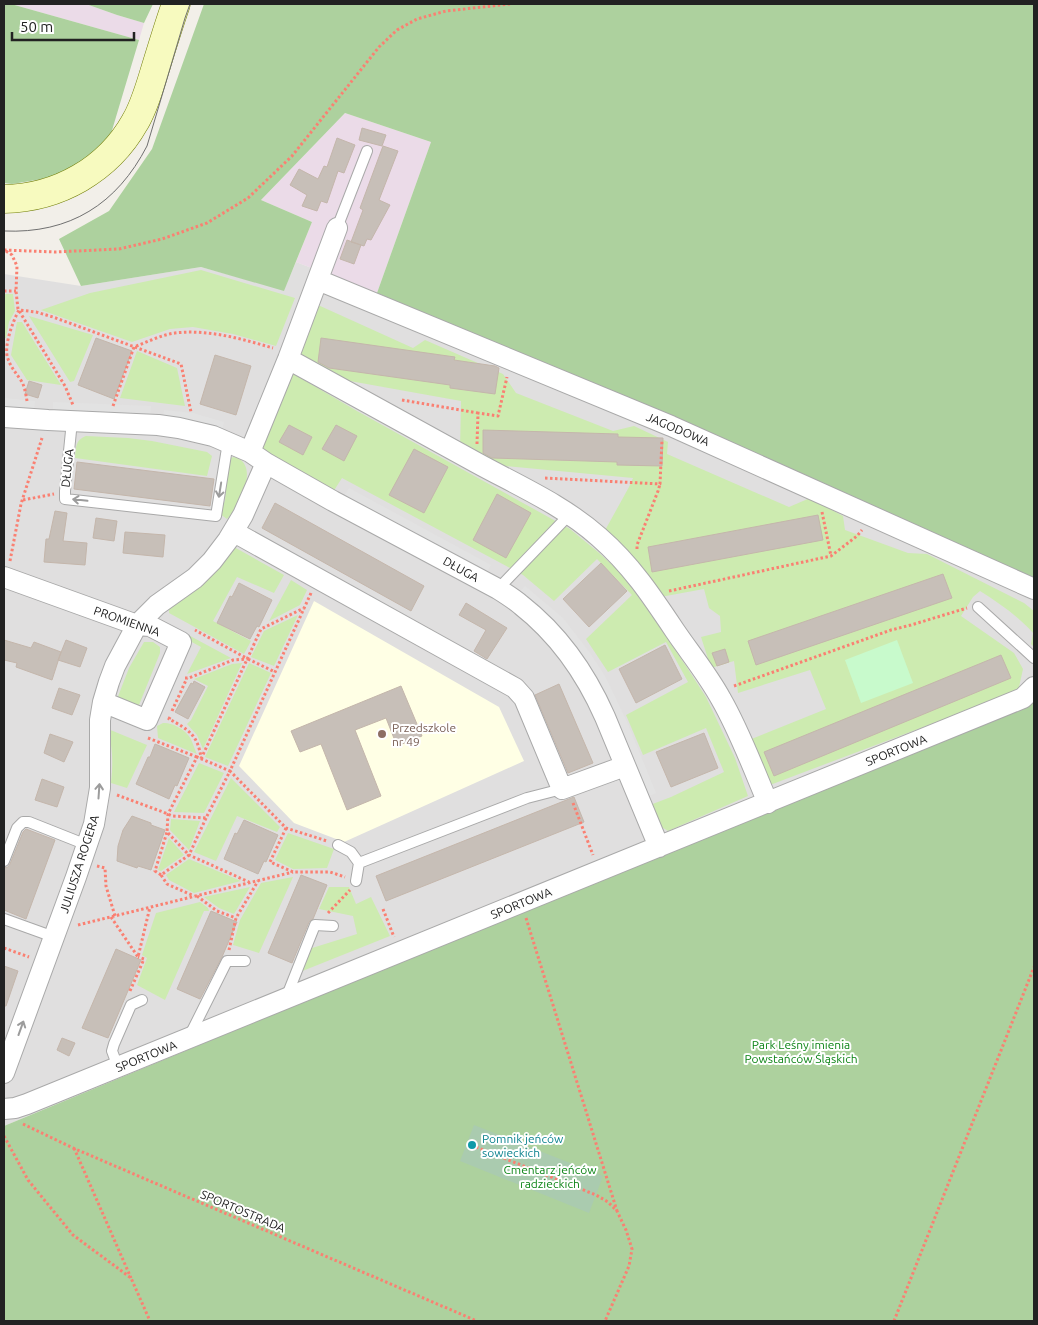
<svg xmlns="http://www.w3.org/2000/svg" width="1038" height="1325" font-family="Ubuntu,sans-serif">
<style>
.residential{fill:#e0dfdf}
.industrial{fill:#ebdbe8}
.education{fill:#ffffe5}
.grass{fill:#cdebb0}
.forest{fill:#add19e}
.cemetery{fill:#aacbaf}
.park{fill:#c8facc}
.parking{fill:#e2e2e2}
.building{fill:#c7bfb8;stroke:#c4b6ab}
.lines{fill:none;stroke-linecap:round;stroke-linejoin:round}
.service-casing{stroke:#a9a9a9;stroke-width:12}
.minor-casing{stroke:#a9a9a9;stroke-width:22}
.secondary-casing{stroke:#707d05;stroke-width:29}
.path{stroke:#fa8072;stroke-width:3;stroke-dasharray:2.5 2.5;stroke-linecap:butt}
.service{stroke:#fff;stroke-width:10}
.minor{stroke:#fff;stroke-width:20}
.secondary{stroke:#f7fabf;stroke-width:28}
.tram{stroke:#707070;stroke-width:1}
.oneway{stroke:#9c9c9c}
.education-dot{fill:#8d6e63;stroke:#fff;stroke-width:2}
.culture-dot{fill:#0f9aa8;stroke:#fff;stroke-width:2}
.labels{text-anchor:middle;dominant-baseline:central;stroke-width:4;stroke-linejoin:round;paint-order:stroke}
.street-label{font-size:12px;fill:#222;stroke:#fff}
.education-label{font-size:12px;fill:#785e54;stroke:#fff;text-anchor:start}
.park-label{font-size:12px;fill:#0c8416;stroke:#fff}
.culture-label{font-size:12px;fill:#0d838f;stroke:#fff;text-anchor:start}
</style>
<rect width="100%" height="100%" fill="#f2efe9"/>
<!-- residential -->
<path class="residential" d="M296 262 377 293 674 421 1034 581V699L4 1126V274L81 286 201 267 284 290Z"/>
<!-- industrial -->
<path class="industrial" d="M11 4H86L117 15 144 23 139 40Z
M345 113 431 142 377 293 296 262 312 222 261 200Z"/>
<!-- education -->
<path class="education" d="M314 601 499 707 524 761 344 842 294 823 239 766Z"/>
<!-- grass -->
<path class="grass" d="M201 270 295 298 276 346 233 334 193 327 170 329 132 342 41 310 90 293Z
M4 294H13L15 311 9 322 6 338H4Z
M318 305 413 348 425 340 503 374 516 393 613 431 634 426 668 442 667 454 789 507 810 498 843 516 845 530 908 553 927 554 1024 603 1034 611V647L1031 644 1033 633C1018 616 999 603 980 591L973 597 961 616 1014 653 1023 669 1019 687 1016 692 770 785 749 740 826 709 810 670 738 693 734 661 711 668 701 637 721 632 720 616 709 608 704 589 655 598 603 534 629 487 633 478 483 464 460 450 461 401 322 376 297 358Z
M29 316 93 335 74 381 70 382Z
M17 322H22L61 385 27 380 11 355Z
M137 351 177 368 185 406 120 398Z
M292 373 357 411 570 529 598 552 619 571 648 610 686 666 706 697 735 758 748 796 668 831 657 824 650 805 671 797 724 772 706 728 643 755 626 715 688 682 666 642 608 672 586 639 632 595 597 559 554 601 523 575 342 478 333 492 261 450Z
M86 436 128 438 152 441 207 452 212 456 207 476 75 458C76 448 75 440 86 436Z
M234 457C256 462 245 492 237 506 235 510 231 515 227 519L220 514 225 500 228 462 230 458Z
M234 547 284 575 274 593 237 577 213 621 251 641 244 654 169 613V608L184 599 201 586Z
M291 580 307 590 300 605 269 621Z
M298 615 274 666 251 657 264 631Z
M168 624 231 658 187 674 201 647 166 628Z
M144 642H153L160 647V653L139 705 134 706 117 699 129 668Z
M242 663 203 749 197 735 187 724 191 720 208 686 194 679 232 664Z
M249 663 271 673 228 766 205 757Z
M163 723C170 722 183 728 188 735 192 739 194 748 197 754L158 738 157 726Z
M108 729 147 745 127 788 111 783C113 763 113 750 108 729Z
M199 763 224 773 204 813 174 812Z
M231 778 280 827 277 832 237 816 216 861 194 852Z
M171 819 200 821 189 850 170 830Z
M288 833 334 849 327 868 293 869 275 860Z
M169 838 184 855 161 871 158 870Z
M189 859 241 881 194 893 169 880 166 875Z
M293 877 259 953 233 945 240 920 261 883Z
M250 887 234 914 219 908 204 897Z
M329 887H349L356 904 371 897 390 936 300 972 309 949 357 934 353 916 319 909Z
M200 902 208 908 209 911H204L165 1000 137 985 147 958 142 955 156 913Z"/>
<!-- forest -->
<path class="forest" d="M4 4H11L139 40 110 137 81 165 60 176 12 184 4 183Z
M86 4H153L144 23 117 15Z
M204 4H1034V581L674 421 377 293 431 142 345 113 261 200 312 222 284 291 201 267 81 286 59 239 109 211 152 149Z
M1034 699V1321H4V1126Z"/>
<!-- cemetery -->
<path class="cemetery" d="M474 1125 603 1176 589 1213 460 1161Z"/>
<!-- park -->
<path class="park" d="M897 640 913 683 861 703 845 660Z"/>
<!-- parking -->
<path class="parking" d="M4 398 35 401 34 414 4 411Z
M53 402 151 406 150 419 53 415Z
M164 410 193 413 224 422 222 433 162 421Z
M349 488 491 565 485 576 343 498Z
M525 586 563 618 590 653 605 676 627 722 656 793 645 798 610 714 517 595Z"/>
<!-- building -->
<path class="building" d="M362 128 386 135 382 146 359 140Z
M337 138 355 145 344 173 338 171 327 203 321 201 317 211 302 206 307 195 290 185 299 169 318 179 324 166 327 167Z
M383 146 398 151 379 200 390 205 371 240 367 239 364 246 351 242 363 210 360 208Z
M347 240 361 245 354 264 340 259Z
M96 338 132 351 114 399 78 385Z
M321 338 455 357 454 360 495 366 499 368 495 394 450 388V385L329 368 318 362Z
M215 355 251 366 236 415 200 404Z
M29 381 42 385 38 398 25 394Z
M289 425 312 437 303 455 279 442Z
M336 425 357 436 344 461 322 449Z
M483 430 618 434V437L663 438 662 466 617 465V462L492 458 483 453Z
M414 449 448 467 424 513 389 495Z
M77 462 214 479 210 506 74 489Z
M497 494 531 513 506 558 473 540Z
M275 503 424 586 411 611 262 528Z
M55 511 67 513 63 541 87 543 85 565 44 562 46 539H49Z
M818 515 823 540 652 572 648 547Z
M96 518 117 521 114 541 93 538Z
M125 532 165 535 163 557 123 553Z
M601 563 627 591 589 627 563 599Z
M943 574 952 598 756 665 748 641Z
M239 583 272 600 259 627 257 626 250 639 217 623 230 596 232 597Z
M466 603 507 628 487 659 474 651 486 630 459 615Z
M4 640 31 648 34 642 61 652 52 680 16 667 17 663 4 660Z
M66 640 87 648 80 667 58 660Z
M665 645 682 679 636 703 619 669Z
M725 649 729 662 717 666 712 653Z
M1001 655 1011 678 774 776 764 752Z
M194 681 205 687 188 719 175 712 191 683 193 684Z
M559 684 593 763 568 773 535 695Z
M401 686 422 736 397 746 386 718 355 730 381 796 347 810 321 744 300 752 291 731Z
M59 688 80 695 72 715 52 708Z
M704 733 718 768 671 787 656 752Z
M50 734 73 742 64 762 44 753Z
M155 744 189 758 177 786 175 785 169 799 136 784 148 757H150Z
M42 779 64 787 57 807 35 800Z
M574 797 584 822 386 901 376 876Z
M132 816 151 823V825L165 830 151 870 138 866 137 868 117 861 118 846 123 830Z
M244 820 278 835 266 862 264 861 258 874 224 859 235 833 237 834Z
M26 829 55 840 26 919 4 910V868L8 867 10 864 23 832Z
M301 875 327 885 313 919 309 922 292 963 268 953Z
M211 911 237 922 222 957 200 999 177 989Z
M116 949 141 960 108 1038 82 1028Z
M4 966 18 971 6 1006H4Z
M62 1038 75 1043 69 1056 57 1050Z"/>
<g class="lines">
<defs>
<path id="service" d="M337 228 367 151
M72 421 65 491V499L216 516 228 442
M498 589 570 514
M978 607 1034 658
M338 845 351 852 359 863
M4 861 17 828 23 822H29L87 845
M356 881 359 863 527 798 562 789
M4 919 54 937
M286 998 315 925 333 926
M190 1035 227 961H245
M118 1067 112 1051 114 1044 131 1005 142 1000"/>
<path id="minor" d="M318 280 671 426 1034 589
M288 359C351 394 414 428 477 463 519 486 563 505 599 537 631 565 651 595 675 631 690 653 708 675 721 699 740 732 753 768 768 803
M4 417 48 420 158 425 179 428 213 436 250 452 266 463 333 501 498 589C506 594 514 599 521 605 558 634 586 674 605 717L659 847
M250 452 288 359 337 228
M234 532 515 688 524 698 562 789 625 766
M4 577 137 625 150 626 181 642 147 720 103 702
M4 1073 76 877 94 824 100 788V720L103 702 109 682 115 666 137 625 157 605 195 578 212 561 228 540 243 515 266 463
M4 1109 15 1108 27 1104 1023 698 1034 687"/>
<path id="secondary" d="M4 199C58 198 108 170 135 122 144 107 149 89 154 73 161 50 168 27 176 4"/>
</defs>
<!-- service casing -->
<use href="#service" class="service-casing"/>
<!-- minor casing -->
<use href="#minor" class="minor-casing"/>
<!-- secondary casing -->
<use href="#secondary" class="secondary-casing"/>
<!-- path -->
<path class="path" d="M4 250 55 252 119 249 162 239 207 223 248 198 292 156 379 47 397 30 417 19 446 11 510 4
M6 251 12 255 17 266 16 291 18 309 65 386 73 405
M4 291H16
M402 400 478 413
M27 401C26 395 25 388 22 382 17 374 11 368 8 359 3 347 13 321 19 310L36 312 53 317 181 364 191 412
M113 406 134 347C147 342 161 335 175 333 208 329 242 339 273 348
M477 444 478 413 498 416 507 377
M545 478 660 484 662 440
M23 500 54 494
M822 512 831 556
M637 549V545L658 491 660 484
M10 561 21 504 42 438
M669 591 831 556 857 536 862 530
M311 593 230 771 286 828 327 841
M248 659 275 672
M185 678H189L233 660 248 659 195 630
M734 686 891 630 911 625 967 608
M172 711 187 678
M170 717 169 719C188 729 198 735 201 758
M148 738 197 757
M201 759 261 629 304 608
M117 795 163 812 172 816 206 818 230 771 197 757 168 814 167 832 189 855 161 875 167 884 194 896
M573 803 593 855
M206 818 189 855 249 882
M286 828 270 862 293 872H330L345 877
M97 866 105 868 106 886 115 916
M161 875 155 871 167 832
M197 896 217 911 236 918
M383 909 394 937
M328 913 350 890
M111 917 138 957 150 907
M526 918 617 1211
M78 925 293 872
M4 948 29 957
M229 950 236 918 258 881
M130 991 144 959 138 957
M23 1124 73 1148 477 1321
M4 1136 28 1180 73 1235 131 1278 150 1321
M476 1147 596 1195 608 1202 617 1211 626 1230 632 1249 629 1266 605 1321
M74 1148 131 1278
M894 1321 1034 967"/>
<!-- service -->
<use href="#service" class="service"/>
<!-- minor -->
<use href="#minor" class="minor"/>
<!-- secondary -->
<use href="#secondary" class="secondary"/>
<!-- tram -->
<path class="tram" d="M4 231C70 234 117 204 147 146L185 18 190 4"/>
</g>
<!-- one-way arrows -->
<defs><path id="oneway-shaft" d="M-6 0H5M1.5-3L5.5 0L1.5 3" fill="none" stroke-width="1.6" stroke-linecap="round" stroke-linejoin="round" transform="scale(1.25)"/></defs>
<g class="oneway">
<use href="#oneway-shaft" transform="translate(220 490) rotate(99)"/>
<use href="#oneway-shaft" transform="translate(80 500) rotate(-174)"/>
<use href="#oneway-shaft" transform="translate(99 791) rotate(-86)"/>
<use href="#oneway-shaft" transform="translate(21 1028) rotate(-70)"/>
</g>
<!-- markers -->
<circle class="education-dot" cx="382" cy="734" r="5"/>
<circle class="culture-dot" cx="472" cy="1145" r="5"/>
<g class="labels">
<!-- street labels -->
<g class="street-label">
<text transform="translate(678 429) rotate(23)">JAGODOWA</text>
<text transform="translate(67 468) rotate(-84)">DŁUGA</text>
<text transform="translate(461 569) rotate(29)">DŁUGA</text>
<text transform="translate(127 621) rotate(19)">PROMIENNA</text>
<text transform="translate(896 750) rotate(-22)">SPORTOWA</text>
<text transform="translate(79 864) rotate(-72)">JULIUSZA ROGERA</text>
<text transform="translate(521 903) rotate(-22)">SPORTOWA</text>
<text transform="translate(146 1056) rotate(-22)">SPORTOWA</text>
<text transform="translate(243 1211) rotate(23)">SPORTOSTRADA</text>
</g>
<!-- education labels -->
<g class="education-label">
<text x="392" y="727">Przedszkole<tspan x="392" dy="14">nr 49</tspan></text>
</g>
<!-- park labels -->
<g class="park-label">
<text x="801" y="1044">Park Leśny imienia<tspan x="801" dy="14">Powstańców Śląskich</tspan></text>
<text x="550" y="1169">Cmentarz jeńców<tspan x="550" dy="14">radzieckich</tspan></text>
</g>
<!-- culture labels -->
<g class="culture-label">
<text x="482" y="1138">Pomnik jeńców<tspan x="482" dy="14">sowieckich</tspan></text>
</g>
</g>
<!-- border -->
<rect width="1038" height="1325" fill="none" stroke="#222222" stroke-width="10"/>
<!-- scale -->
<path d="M12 32v8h122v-8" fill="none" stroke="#222222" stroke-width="2.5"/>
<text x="20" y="32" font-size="15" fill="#222222" stroke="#ffffff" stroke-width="4" paint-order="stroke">50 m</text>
</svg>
